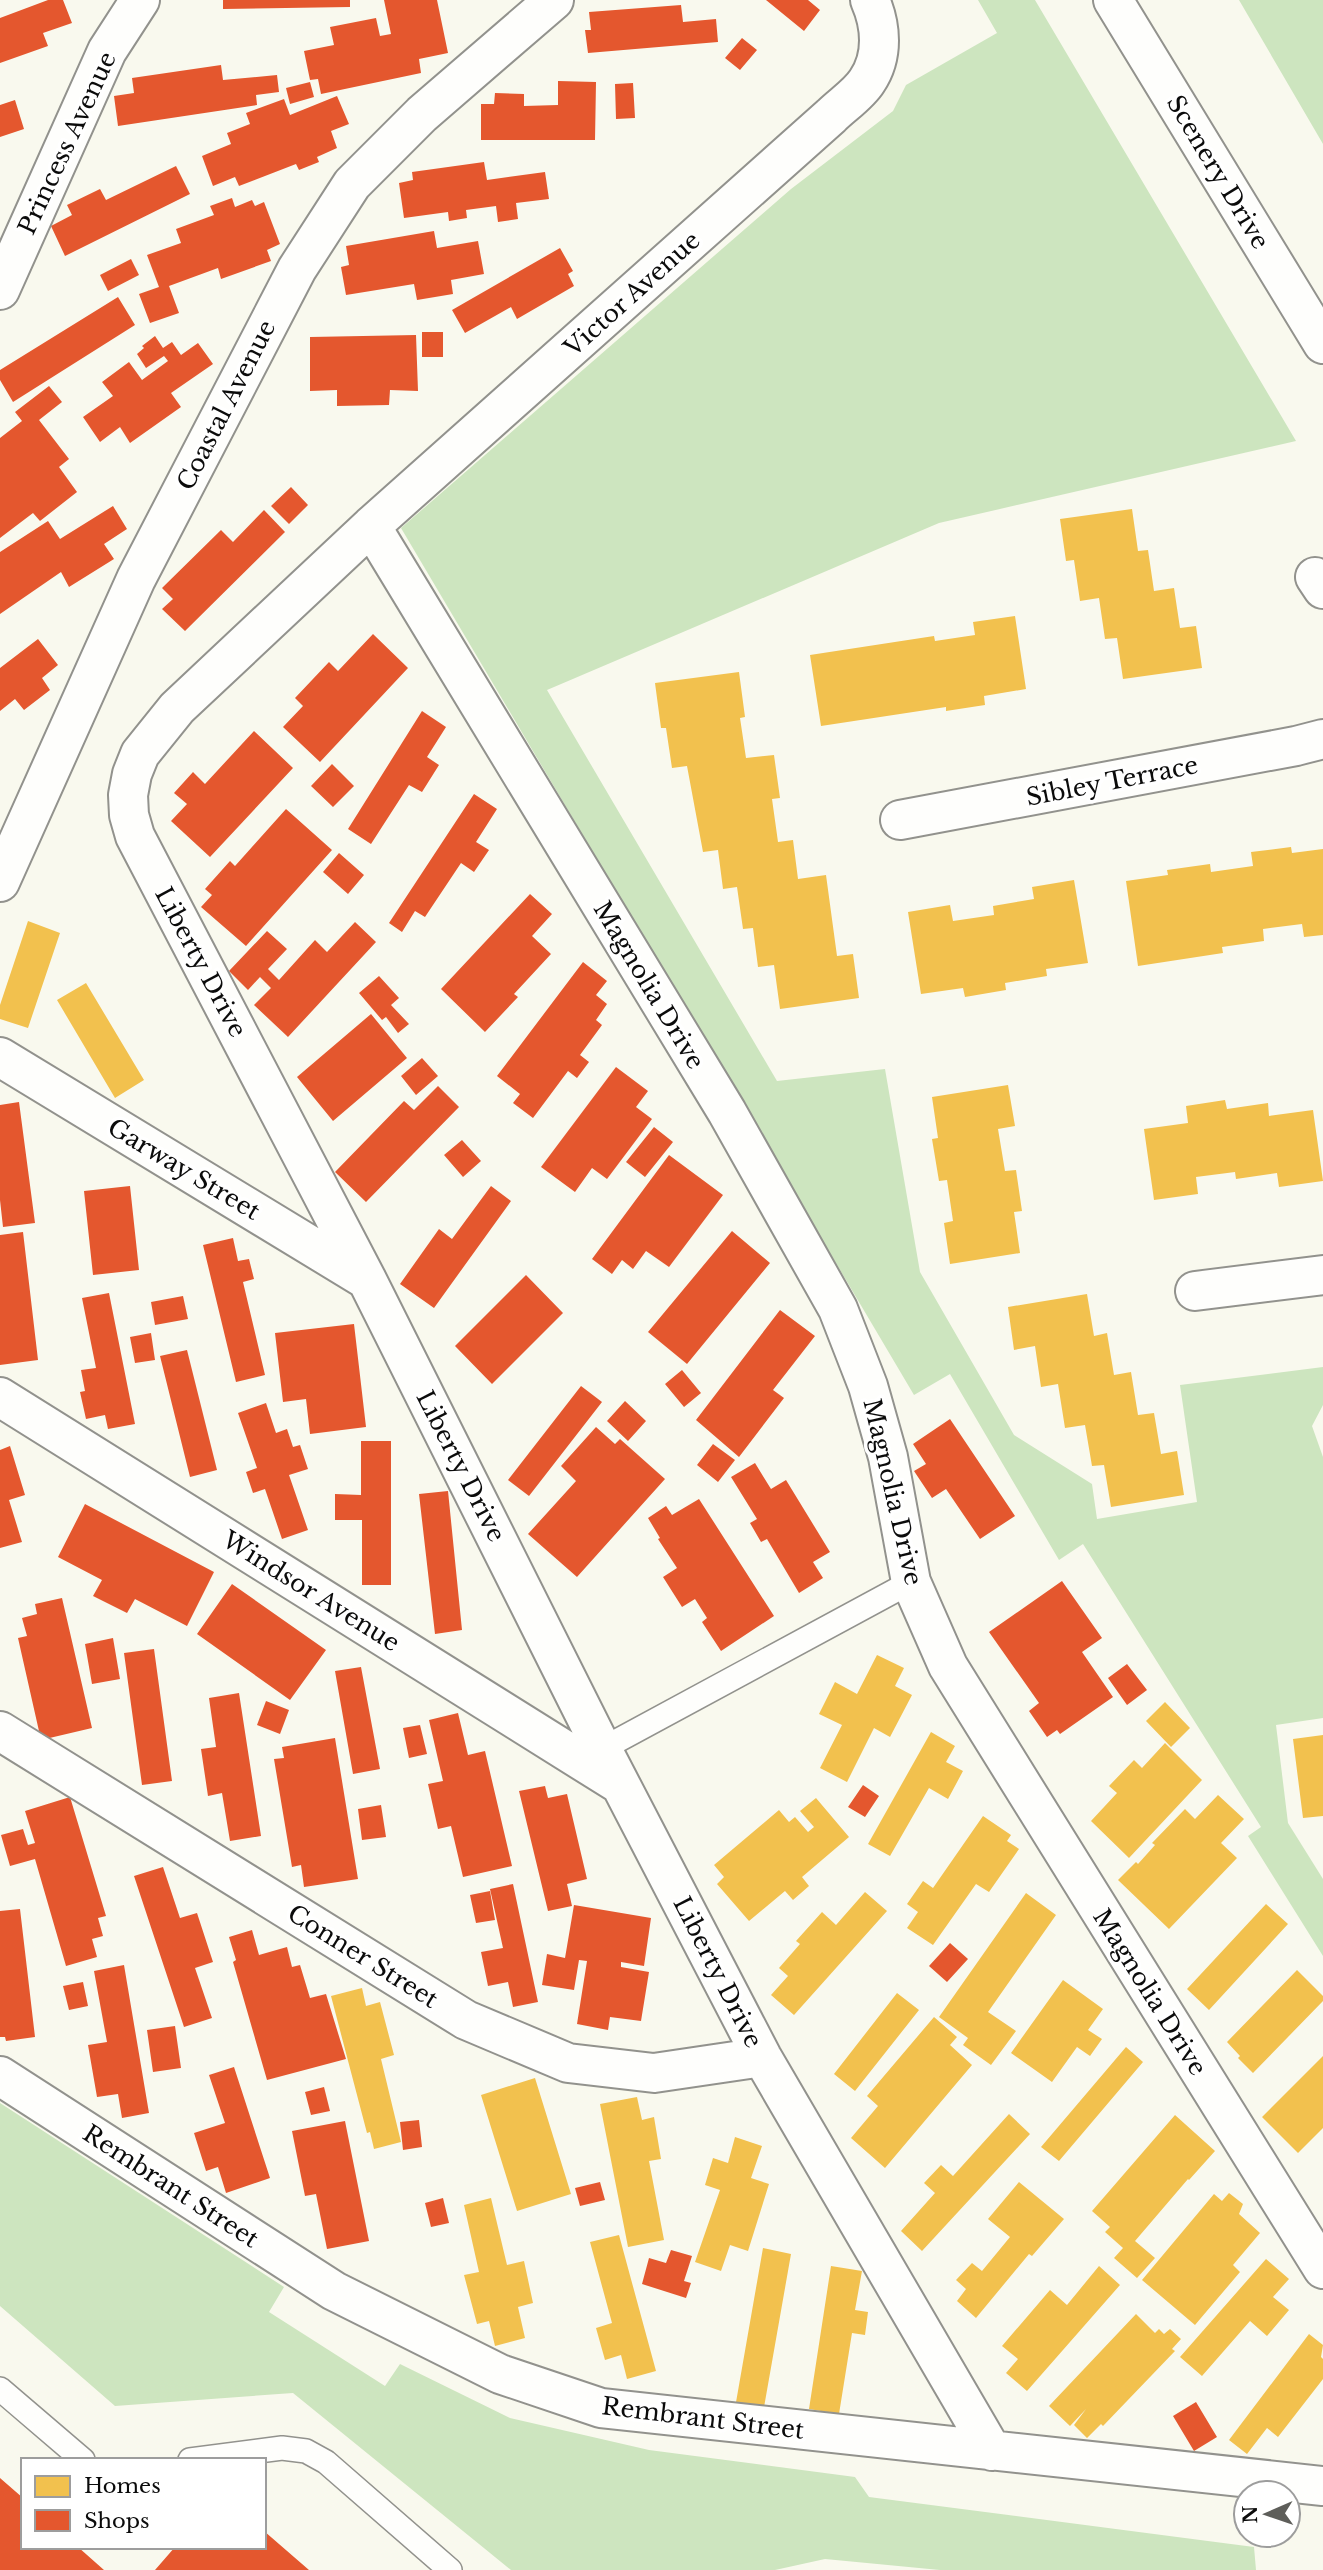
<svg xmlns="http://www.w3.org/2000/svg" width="1323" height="2570" font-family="'Libre Baskerville',serif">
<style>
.forest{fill:#cde5bf}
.homes{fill:#f2c14e}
.shops{fill:#e4572e}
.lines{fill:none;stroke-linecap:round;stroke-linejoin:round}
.service-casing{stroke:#92928d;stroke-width:26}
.minor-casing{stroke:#92928d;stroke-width:42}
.tertiary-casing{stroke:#92928d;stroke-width:42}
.service{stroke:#fefefc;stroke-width:23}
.minor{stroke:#fefefc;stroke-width:38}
.tertiary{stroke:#fefefc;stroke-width:38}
.labels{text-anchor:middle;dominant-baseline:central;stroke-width:7;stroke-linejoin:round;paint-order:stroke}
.street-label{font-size:24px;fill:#0b0b0b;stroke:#fff}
</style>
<rect width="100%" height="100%" fill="#f9f9ee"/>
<!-- forest -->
<path class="forest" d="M978 0H1035L1296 441 939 523 547 690 777 1081 885 1069 920 1272 1014 1435 1092 1484 1097 1519 1197 1502 1180 1385 1323 1367V1405L1312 1426 1323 1457V1718L1276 1725 1288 1823 1323 1879V1956L1248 1836 1261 1827 1083 1544 1059 1560 950 1374 914 1395 401 528 791 189 893 111 906 85 997 33Z
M1239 0H1323V144Z
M0 2103 284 2287 269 2312 385 2386 400 2364 510 2418 649 2450 855 2477 869 2497 1254 2547 1256 2570H940L825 2559 775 2570H511L293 2393 115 2406 0 2306Z"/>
<!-- homes -->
<path class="homes" d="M1132 509 1138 551 1148 550 1154 591 1174 588 1180 628 1196 626 1202 668 1123 679 1117 638 1105 639 1099 598 1080 601 1074 560 1066 561 1060 519Z
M1015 616 1026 689 984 696 985 705 946 711V707L821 726 810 655 934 636 935 641 975 635 973 622Z
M739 672 745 717 740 718 746 758 774 755 780 798 772 799 778 842 793 840 798 879 826 875 837 956 853 954 859 998 780 1009 774 965 758 967 753 928 743 929 737 887 723 889 718 850 703 852 687 766 672 768 666 728H661L655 683Z
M1291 847 1292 853 1323 849V935L1304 937 1302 924 1263 929 1264 941 1222 947 1223 953 1138 966 1126 881 1168 875 1167 870 1210 864 1211 872 1253 866 1251 852Z
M1074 880 1088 963 1046 969 1047 976 1005 983 1006 990 965 997 963 988 921 994 908 912 950 905 953 921 994 915 993 906 1034 899 1032 887Z
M28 921 60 933 28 1028 0 1019V1005Z
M86 983 144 1080 115 1098 57 1000Z
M1008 1085 1015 1126 998 1129 1005 1171 1016 1170 1022 1211 1014 1212 1020 1253 950 1264 944 1223 953 1221 947 1180 939 1181 932 1139 938 1138 932 1097Z
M1225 1100 1227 1109 1268 1103 1269 1116 1313 1110 1323 1181 1279 1187 1277 1173 1236 1179 1235 1172 1196 1177 1198 1194 1154 1200 1144 1129 1188 1123 1186 1106Z
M1087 1294 1094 1336 1107 1333 1114 1375 1131 1372 1138 1415 1154 1413 1161 1454 1177 1451 1184 1495 1111 1507 1104 1465 1092 1466 1085 1425 1065 1428 1058 1384 1041 1387 1035 1346 1014 1350 1008 1307Z
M877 1655 904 1668 895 1686 912 1695 890 1737 874 1728 847 1782 820 1768 842 1725 819 1714 835 1682 857 1694Z
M1165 1702 1190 1728 1171 1747 1146 1721Z
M931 1732 955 1746 946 1762 963 1771 948 1799 929 1788 890 1856 868 1844Z
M1323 1735V1816L1303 1818 1293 1739Z
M1165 1743 1202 1780 1129 1858 1091 1821 1117 1793 1109 1786 1134 1760 1142 1768Z
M1218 1795 1244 1819 1221 1843 1237 1858 1169 1929 1118 1880 1136 1862 1138 1864 1155 1845 1152 1843 1185 1809 1195 1819Z
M816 1798 849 1837 802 1877 809 1886 793 1900 785 1891 749 1921 717 1884 724 1877 714 1865 779 1810 789 1822 795 1817 808 1832 814 1827 800 1811Z
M983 1816 1011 1835 1007 1841 1019 1849 989 1892 976 1884 933 1945 907 1928 918 1912 907 1904 923 1881 933 1888Z
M865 1892 887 1911 794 2015 771 1995 788 1976 779 1968 800 1944 796 1941 822 1912 836 1925Z
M1026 1893 1056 1915 988 2012 1016 2031 991 2065 963 2045 968 2038 939 2017Z
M1266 1904 1288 1924 1209 2010 1187 1989Z
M1297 1970 1323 1996V2001L1253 2073 1238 2058 1240 2056 1227 2042Z
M1063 1980 1103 2009 1088 2030 1102 2039 1090 2056 1077 2047 1052 2082 1011 2053Z
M362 1988 366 2006 380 2002 394 2055 381 2059 401 2142 374 2149 370 2132 367 2133 331 1996Z
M897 1993 919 2010 855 2091 834 2074Z
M934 2017 957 2037 950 2045 972 2065 885 2168 851 2138 878 2106 867 2096Z
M1126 2047 1143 2062 1059 2161 1041 2147Z
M1323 2056V2128L1298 2153 1262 2117Z
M535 2078 571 2194 517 2211 481 2095Z
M637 2097 642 2120 654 2117 661 2159 649 2161 664 2240 628 2247 600 2104Z
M1009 2114 1030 2134 922 2251 901 2231 935 2193 924 2183 941 2165 953 2176Z
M1175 2115 1215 2151 1189 2180 1188 2179 1135 2241 1155 2258 1137 2278 1114 2258 1123 2248 1105 2232 1110 2227 1092 2211Z
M735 2137 762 2146 751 2178 769 2184 748 2251 730 2245 721 2271 695 2262 720 2190 705 2185 713 2158 728 2163Z
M1019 2182 1064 2219 1032 2256 1029 2254 976 2318 957 2301 966 2289 956 2280 972 2263 982 2271 1010 2237 988 2219Z
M1229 2193 1243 2204 1239 2214 1260 2233 1233 2265 1240 2272 1195 2325 1142 2280 1214 2194 1222 2201Z
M491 2198 507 2265 524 2261 533 2303 518 2307 525 2338 495 2346 489 2321 477 2324 464 2275 479 2272 464 2205Z
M619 2235 656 2371 627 2379 621 2355 605 2360 596 2328 612 2323 590 2242Z
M763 2248 791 2254 763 2413 735 2408Z
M1266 2259 1289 2279 1273 2297 1289 2310 1267 2336 1250 2321 1202 2376 1180 2357Z
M831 2266 862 2271 855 2310 868 2312 865 2335 852 2333 839 2414 809 2409Z
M1099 2266 1120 2285 1027 2391 1006 2373 1018 2359 1002 2346 1050 2290 1067 2305Z
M1136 2314 1155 2333 1159 2329 1164 2334 1170 2329 1181 2339 1172 2349 1175 2351 1103 2426 1101 2424 1087 2438 1074 2425 1086 2409 1070 2426 1049 2406Z
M1309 2334 1323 2345 1321 2357 1323 2359V2379L1278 2437 1267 2428 1247 2454 1229 2440Z"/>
<!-- shops -->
<path class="shops" d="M48 0H63L72 23 43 33 48 46 0 63V18Z
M223 0H350V7L223 9Z
M384 0H437L448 53 419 59 421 73 321 94 318 79 310 80 304 51 334 45 330 27 376 18 380 36 391 34Z
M766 0H808L820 10 804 31Z
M681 5 683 22 716 19 718 42 588 53 585 30H591L589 12Z
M742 38 757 50 740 70 725 58Z
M221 65 223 80 277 75 279 92 256 95 257 105 118 126 114 96 134 93 132 78Z
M558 81 596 82 595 140H481V104H494L495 93 524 94V106L558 105Z
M310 82 314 97 290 104 286 88Z
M633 83 635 118 616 119 615 84Z
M337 96 349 124 331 131 337 148 317 157 319 162 299 170 296 164 239 186 235 177 213 186 202 156 231 144 227 133 250 124 246 113 284 99 290 115Z
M15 100 24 129 0 137V105Z
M484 162 487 180 545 172 549 199 516 203 518 219 498 222 496 206 466 210 467 218 449 221 448 212 404 218 399 183 413 180 412 172Z
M176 166 190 194 65 256 51 226 72 215 67 205 100 189 106 200Z
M232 198 235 207 252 200 255 206 264 202 280 244 267 250 271 261 221 279 218 268 169 286 179 313 150 323 139 294 159 287 147 255 181 243 176 229 214 215 210 206Z
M434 231 437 248 478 241 484 274 451 280 453 294 417 300 414 284 346 295 341 267 349 265 346 246Z
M560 248 573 271 568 274 574 286 517 319 511 307 465 333 452 310Z
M131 259 139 275 108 291 100 275Z
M118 297 135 325 13 402 0 380V370Z
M422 332H443V357H422Z
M416 335 418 391 390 390 389 405 337 406V390L310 391V337Z
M155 336 163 348 172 342 181 355 198 343 213 364 171 393 181 407 130 443 120 427 100 442 83 417 113 396 102 382 129 362 142 380 168 361 164 356 146 368 137 354 144 348 142 346Z
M49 386 62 402 39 420 69 459 59 467 77 492 40 521 33 513 0 538V438L22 421 15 412Z
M291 487 308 505 289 524 271 506Z
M113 506 127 529 104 544 114 559 69 587 61 572 0 614V552L48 521 60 539Z
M264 510 285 532 185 631 162 609 173 599 162 588 221 530 233 542Z
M373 634 408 668 320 762 283 727 303 706 295 698 329 662 338 671Z
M38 639 58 665 42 678 50 690 24 710 15 699 0 711V668Z
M422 711 446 727 427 757 439 765 422 792 409 785 371 844 348 829Z
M254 731 293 768 210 857 171 821 187 804 174 793 193 772 205 784Z
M332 764 354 786 333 807 311 786Z
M474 794 497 809 476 842 489 850 474 872 461 863 425 917 415 911 402 932 389 923Z
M286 809 332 850 246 946 201 907 212 895 205 889 230 861 235 866Z
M339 853 364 875 348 894 323 872Z
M530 894 552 914 532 936 551 954 514 994 518 997 485 1032 441 989Z
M355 922 376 942 288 1037 254 1005 271 988 260 977 248 990 229 971 267 931 287 949 268 969 279 980 315 940 327 952Z
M583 962 607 981 596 995 607 1004 596 1020 602 1025 580 1055 589 1062 577 1078 568 1071 533 1118 513 1103 520 1094 497 1076Z
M379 976 399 998 391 1005 409 1024 398 1033 386 1017 382 1020 359 993Z
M371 1014 407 1058 333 1121 297 1077Z
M422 1058 438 1076 416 1095 401 1076Z
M616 1067 648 1091 636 1107 652 1119 607 1179 592 1168 575 1192 541 1167Z
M438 1086 459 1107 366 1202 335 1172 404 1101 414 1110Z
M19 1102 35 1223 3 1227 0 1200V1105Z
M654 1127 673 1142 645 1177 626 1162Z
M462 1140 481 1161 463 1177 444 1155Z
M669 1155 723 1195 669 1267 646 1251 633 1269 622 1260 612 1274 592 1259Z
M130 1186 139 1270 93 1275 84 1191Z
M491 1186 511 1201 434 1308 400 1284 439 1229 452 1239Z
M732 1231 770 1263 687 1364 648 1332Z
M23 1232 38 1360 0 1365V1235Z
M233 1238 238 1261 249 1259 254 1279 243 1282 265 1375 236 1382 203 1245Z
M526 1275 563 1313 492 1384 455 1346Z
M109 1293 135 1424 108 1429 105 1415 86 1419 80 1392 85 1391 81 1370 96 1368 82 1298Z
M183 1296 188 1319 155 1325 151 1302Z
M780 1310 815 1336 773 1390 784 1398 739 1457 696 1420Z
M354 1324 366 1427 310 1434 306 1399 283 1402 275 1333Z
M151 1333 155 1360 135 1363 130 1337Z
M187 1350 217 1470 190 1477 160 1356Z
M682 1370 701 1393 684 1407 665 1384Z
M581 1386 602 1402 529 1496 508 1480Z
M625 1401 646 1421 628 1441 607 1421Z
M266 1403 276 1433 287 1429 293 1447 300 1445 308 1469 289 1475 308 1530 282 1539 265 1489 253 1493 246 1472 257 1468 238 1413Z
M950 1419 1015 1516 980 1539 946 1489 932 1498 914 1471 926 1464 913 1444Z
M596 1427 615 1444 620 1439 665 1479 577 1577 528 1534 576 1481 561 1466Z
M361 1441H391V1585H362V1520H335V1494L361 1495Z
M713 1444 735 1460 718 1482 697 1465Z
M10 1446 25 1495 9 1500 22 1542 0 1548V1450Z
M755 1463 771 1489 786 1480 830 1552 813 1562 823 1578 799 1593 767 1539 761 1542 750 1523 757 1519 731 1477Z
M448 1491 462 1630 435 1634 419 1494Z
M699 1499 774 1616 721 1651 702 1622 707 1618 695 1599 682 1607 663 1577 677 1568 658 1539 660 1538 648 1518 666 1506 672 1515Z
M85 1504 214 1572 187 1626 135 1599 127 1613 93 1596 102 1580 58 1557Z
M1062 1581 1102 1638 1082 1652 1113 1697 1060 1734 1057 1730 1047 1737 1029 1711 1039 1703 989 1632Z
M232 1584 326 1650 290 1700 197 1634Z
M62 1598 92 1728 41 1740 18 1638 27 1636 22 1618 37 1614 35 1604Z
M113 1638 120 1679 92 1684 85 1644Z
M154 1649 172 1781 142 1785 124 1653Z
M1127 1664 1147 1690 1127 1705 1108 1678Z
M361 1667 380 1769 353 1774 335 1671Z
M239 1693 261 1836 230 1841 222 1793 208 1796 201 1749 216 1747 209 1698Z
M266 1701 289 1710 280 1734 257 1725Z
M458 1713 468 1755 485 1751 512 1866 463 1877 451 1826 438 1829 428 1784 443 1781 429 1720Z
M420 1725 427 1754 409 1758 403 1728Z
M335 1738 358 1879 304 1887 301 1865 292 1867 274 1759 284 1758 282 1747Z
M863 1785 879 1796 865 1817 848 1807Z
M545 1786 548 1798 567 1794 587 1879 567 1884 572 1906 548 1911 519 1791Z
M70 1797 106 1916 98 1918 103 1936 92 1939 97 1957 66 1966 35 1859 10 1866 1 1835 23 1829 28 1845 35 1843 25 1811Z
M381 1805 386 1837 362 1840 358 1809Z
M163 1867 180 1918 197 1913 213 1962 195 1968 212 2018 184 2027 134 1876Z
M513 1884 538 2002 513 2007 508 1982 488 1986 481 1952 503 1948 490 1889Z
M490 1891 495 1920 476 1923 470 1895Z
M574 1905 651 1918 644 1966 621 1962V1967L649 1972 641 2021 610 2017 608 2030 577 2024 587 1961 579 1960 574 1990 542 1985 547 1954 565 1958Z
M20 1909 35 2037 6 2041 5 2037H0V1911Z
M252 1930 259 1955 287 1947 292 1967 300 1965 310 1998 326 1994 346 2059 267 2080 233 1962 236 1960 229 1937Z
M950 1943 968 1959 947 1982 929 1966Z
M124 1965 149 2113 122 2118 118 2094 97 2097 88 2045 107 2042 94 1971Z
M83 1982 88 2006 69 2010 63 1986Z
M175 2026 181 2068 153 2072 147 2030Z
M234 2067 270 2178 226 2193 218 2167 206 2171 194 2133 225 2123 209 2075Z
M324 2087 330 2111 311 2115 305 2092Z
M419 2120 422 2147 403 2150 400 2122Z
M345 2121 369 2241 327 2249 316 2194 305 2196 292 2131Z
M600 2182 605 2200 580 2206 575 2188Z
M443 2198 449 2223 431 2227 425 2203Z
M671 2250 692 2256 684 2281 691 2283 686 2298 642 2284 649 2258 666 2263Z
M1196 2402 1217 2437 1194 2451 1173 2416Z
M0 2478 23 2498V2547H78L104 2570H0Z
M264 2531 309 2570H155L175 2547H264Z"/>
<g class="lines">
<defs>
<path id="service" d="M602 1749 911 1582
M0 2389 83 2460
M190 2460 282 2448 306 2451 326 2462 450 2570"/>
<path id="minor" d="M870 0C881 25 884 56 867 81 859 94 842 105 831 116L371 526 177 708 140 754 132 774 128 795 129 815 135 836 367 1280 602 1749 762 2057 992 2451
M0 290 107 51 140 0
M371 526 727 1112 838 1309 868 1386 888 1457 911 1582 948 1666 1323 2269
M1315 577 1323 589
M900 820 1296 746 1323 739
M0 882 136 579 297 269 352 184 422 114 554 0
M0 1057 367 1280
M1195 1291 1323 1275
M0 1397 619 1784
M0 1731 466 2020 568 2063 654 2073 762 2057
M0 2076 334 2291 500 2374 601 2408 1323 2486"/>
<path id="tertiary" d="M1113 0 1323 344"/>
</defs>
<!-- service casing -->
<use href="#service" class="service-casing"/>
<!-- minor casing -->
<use href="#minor" class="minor-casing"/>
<!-- tertiary casing -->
<use href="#tertiary" class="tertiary-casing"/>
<!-- service -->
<use href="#service" class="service"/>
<!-- minor -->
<use href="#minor" class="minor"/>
<!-- tertiary -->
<use href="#tertiary" class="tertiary"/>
</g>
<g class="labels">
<!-- street labels -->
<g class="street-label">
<text transform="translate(67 143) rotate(-65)">Princess Avenue</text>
<text transform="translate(1218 172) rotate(59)">Scenery Drive</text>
<text transform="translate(632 294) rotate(-42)">Victor Avenue</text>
<text transform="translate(226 405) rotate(-63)">Coastal Avenue</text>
<text transform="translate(1112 781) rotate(-11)">Sibley Terrace</text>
<text transform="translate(201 962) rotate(62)">Liberty Drive</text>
<text transform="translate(649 985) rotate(59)">Magnolia Drive</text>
<text transform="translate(184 1169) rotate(31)">Garway Street</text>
<text transform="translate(461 1466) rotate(63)">Liberty Drive</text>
<text transform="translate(893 1492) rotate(77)">Magnolia Drive</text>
<text transform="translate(311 1591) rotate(32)">Windsor Avenue</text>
<text transform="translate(363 1956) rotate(32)">Conner Street</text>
<text transform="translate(718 1972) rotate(63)">Liberty Drive</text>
<text transform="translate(1150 1992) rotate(58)">Magnolia Drive</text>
<text transform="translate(171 2186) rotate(33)">Rembrant Street</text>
<text transform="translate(703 2418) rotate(7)">Rembrant Street</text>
</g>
</g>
<!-- legend -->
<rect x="21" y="2458" width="245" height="91" fill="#ffffff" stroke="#9d9d9d" stroke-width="2"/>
<rect x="35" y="2476" width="35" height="21" fill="#f2c14e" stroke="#9d9d9d" stroke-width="2"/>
<text x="84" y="2493" font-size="21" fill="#0b0b0b">Homes</text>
<rect x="35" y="2510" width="35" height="21" fill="#e4572e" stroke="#9d9d9d" stroke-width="2"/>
<text x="84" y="2528" font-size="21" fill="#0b0b0b">Shops</text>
<!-- north arrow -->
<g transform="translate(1267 2514) rotate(268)"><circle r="33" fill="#ffffff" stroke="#9d9d9d" stroke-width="2"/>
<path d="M0-5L12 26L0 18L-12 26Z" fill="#5e5e5a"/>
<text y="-10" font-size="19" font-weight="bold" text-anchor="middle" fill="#0b0b0b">N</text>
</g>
</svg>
